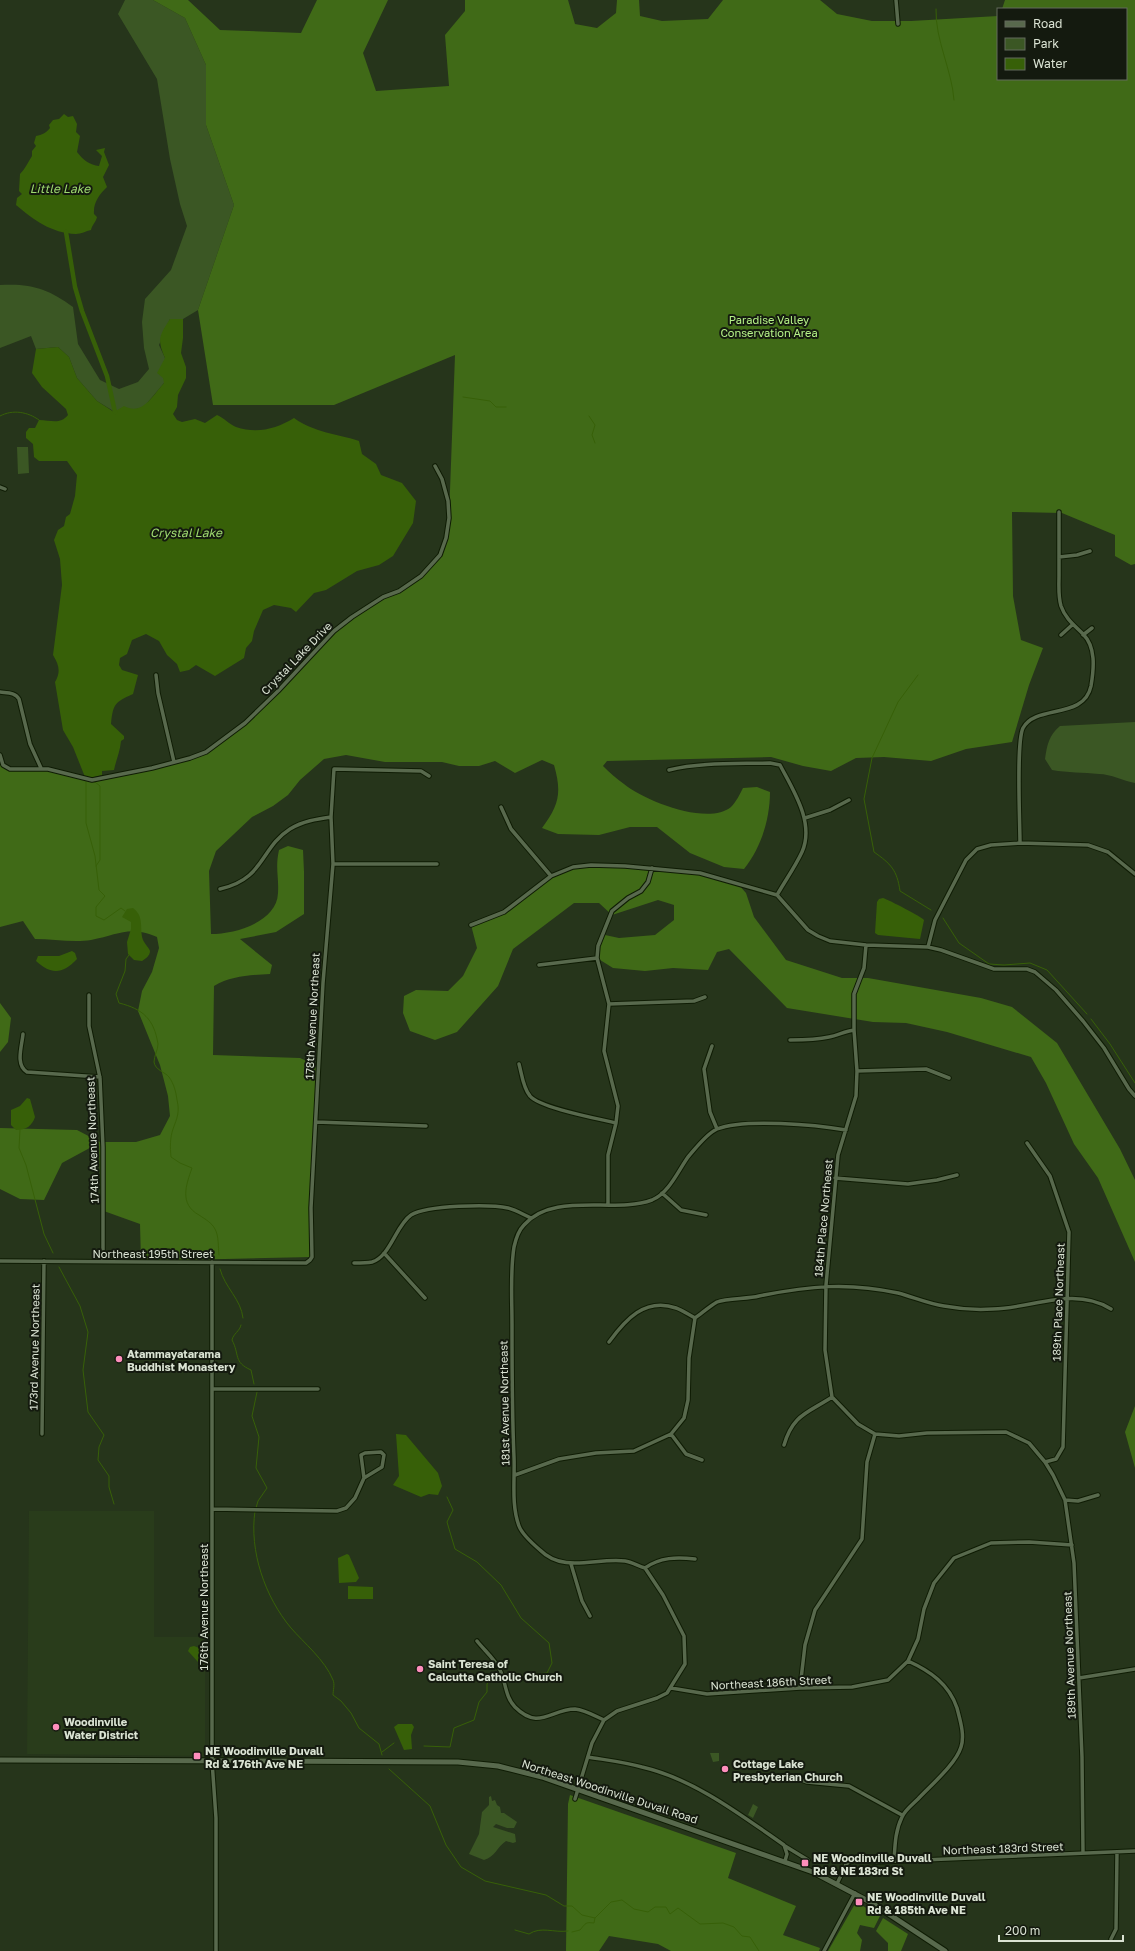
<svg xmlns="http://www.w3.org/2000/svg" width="1135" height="1951" font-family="'Golos Text',sans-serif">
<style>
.built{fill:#293c1b}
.green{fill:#3b5724}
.forest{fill:#406a17}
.water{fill:#376008}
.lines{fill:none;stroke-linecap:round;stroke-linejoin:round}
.stream{stroke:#376008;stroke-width:1}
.canal{stroke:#376008;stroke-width:4.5}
.minor-casing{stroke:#0f1c04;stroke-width:5.5}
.secondary-casing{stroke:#0f1c04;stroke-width:7}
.minor{stroke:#58694d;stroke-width:3.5}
.secondary{stroke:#58694d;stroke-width:5}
.poi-dot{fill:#fe8ebc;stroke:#141a0f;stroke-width:1.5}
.labels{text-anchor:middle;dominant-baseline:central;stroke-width:4;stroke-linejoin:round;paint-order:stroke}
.park-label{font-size:11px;fill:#b6f388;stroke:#141a0f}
.street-label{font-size:11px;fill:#dae3d3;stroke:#141a0f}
.poi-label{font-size:11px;font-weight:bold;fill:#dae3d3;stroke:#141a0f;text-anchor:start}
.water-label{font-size:12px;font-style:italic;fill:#9ed970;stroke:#141a0f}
</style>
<rect width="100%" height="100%" fill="#26351b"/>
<!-- built -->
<path class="built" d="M29 1511H154V1637H205V1756L27 1754Z"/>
<!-- green -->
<path class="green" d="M125 0H153L185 18 206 65V125L234 205 198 310 183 319H170L159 345 165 358 164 383 143 408 115 412 97 401 77 378 69 357 58 347 36 349 31 336 0 348V285C31 283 49 289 73 307L78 344 100 380 119 389 138 382 149 369 144 348 142 322 145 299 171 270 187 226 180 204 170 159 157 79 118 14Z
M17 447H28L29 473 18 474Z
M1135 722V783C1123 781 1111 774 1099 774 1083 772 1068 773 1052 770L1045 759C1047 745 1049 735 1060 726Z
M710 1753H719V1761L713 1762Z
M491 1796 492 1801 495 1800 497 1805 500 1807 501 1813H504L517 1822 514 1828H507L496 1824 493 1827 515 1834 516 1842 513 1843 506 1841C497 1847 495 1857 484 1860L469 1854 479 1834 482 1812 489 1805V1797Z
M753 1804 758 1807 753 1818 748 1815Z"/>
<!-- forest -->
<path class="forest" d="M153 0H188L220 30 301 33 317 0H388L363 53 376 91 449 86 445 35 465 11V0H568L575 24 597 28 616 13 617 0H639L640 16 662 21 708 19 723 0H820L837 14 872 21H911L998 16V79H1126V9H1002L1005 0H1135V564L1131 565 1115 556V535L1062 513 1012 512 1013 596 1021 640 1043 648 1029 685 1012 742 966 749 931 761 884 757 856 758 831 771 803 766 771 757 607 761 603 766C609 772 617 779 624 784 645 801 708 826 731 807 736 802 740 794 743 788L757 787 770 792C770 819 761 848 744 869L724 867 690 853 657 827H630L599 835 558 834 542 828C559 805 562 793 554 765L542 760 515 773 495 761 479 766H459L442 762H385L346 755 324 759 300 780 288 795 273 806 252 817 216 851 209 871 211 934C235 934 277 922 278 893 279 876 275 868 279 850L288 846 303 850 304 872V914L276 932 240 939 272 965 270 974C250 975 231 976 214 986L213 1055 300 1058 320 1067 311 1208 312 1257 141 1261 140 1224 101 1210 99 1143 62 1163 44 1200 20 1199 0 1189V1128L77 1130 100 1142H136L160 1135 170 1116 168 1096 160 1065 138 1011 142 991 152 972 159 948 157 937C128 925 119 935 91 940 74 943 53 939 35 939L23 921 0 927V765L10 769 41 768 87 780 190 760 207 753 245 723 334 631 383 597 399 591 421 576 440 555 446 538 449 518 455 355 334 405H213L198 310 234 205 206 125V65L185 18Z
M625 866 700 873 738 884 746 893 754 917 786 960 842 978H868L981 998 1012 1007 1057 1043 1120 1149 1135 1180V1262L1098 1178 1074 1144 1046 1083 1031 1057 947 1032 906 1023 873 1022 787 1008 729 949 717 952 708 970 673 968 645 971 613 968 597 958 598 946 605 935 619 938 655 935 674 920V905L658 900 612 915 599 903H574L513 949 498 986 457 1032 435 1040 410 1031 403 1013 404 996 416 990 448 991 463 976 477 948 471 925 504 912 551 876 573 867Z
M0 1003 11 1018 8 1042 0 1052Z
M1135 1406V1468L1125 1432Z
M570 1795 736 1853 728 1878 796 1906 783 1935 820 1948 819 1951H671L658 1944 609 1936 599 1951H566L568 1804Z
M856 1902 880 1916 874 1928 860 1925 857 1933 862 1940 860 1951H828Z
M883 1918 908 1934 901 1951H888V1943L876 1931Z"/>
<!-- water -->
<path class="water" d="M64 114 68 117 73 116 77 124 76 132 80 136 77 152C83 160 90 165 99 166L102 156 96 150 105 148 104 152 109 165 103 177 107 187C100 194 93 202 94 214L97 217C96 222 92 225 91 230 86 231 81 234 76 234 51 233 34 220 16 205L17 198 22 194 19 191 20 174C25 169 28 162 32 156V151L36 146 34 143 36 136C42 135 46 133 50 128L49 125 53 120 59 119Z
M170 319H183V338L181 353 186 367V378L178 395 177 407 173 414 177 420 182 422 195 419 205 423 217 415C224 418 229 424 236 427 257 434 276 429 294 418 315 433 335 433 359 441L362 454 376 464 381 475 402 483 416 501 413 523 393 556 379 565 357 571 326 590 314 593 296 612 291 608 274 605 263 610 254 631 252 641 246 648 244 658 215 676 196 665 189 670 180 672 177 664 167 655 159 641 146 634 132 640 127 654 120 658 119 665 122 670 138 675 133 694C115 702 113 704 111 724L124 736V739L121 741C120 752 116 760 114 770L102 771V775L94 777 96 782 94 783 91 778 85 777 73 747 63 730 55 682C61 672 59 665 53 655L62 585 60 559 54 540 58 530 64 526 66 517 70 514 75 496 77 475 67 461H39L34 457 33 444 26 438V432L29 428H35L39 420C51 420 60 425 68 415L66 409 42 387 32 373 36 349 58 347 69 357 77 378 97 401 114 412 124 406C143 416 152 396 164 383L163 378 157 373 165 358C157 339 159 336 170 319Z
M883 898C889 900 922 917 924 920L920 939 878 935 875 933 877 902 879 899Z
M133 908C145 917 139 928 143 940 145 944 149 948 150 951 150 956 145 959 142 961L134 960 128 954 127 942 131 929V922L122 917 127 909Z
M72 951 75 953 77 959C63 974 51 975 36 961L38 956H59Z
M27 1098 30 1099 35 1117C32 1126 26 1130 16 1130L11 1125V1110L20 1106Z
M396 1434 406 1435 438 1473 442 1486 438 1495 429 1494 421 1497 393 1485 399 1476Z
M347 1554 349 1555 359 1578 356 1582 339 1583 338 1558Z
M348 1586 373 1587V1599H348Z
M194 1646 202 1649 204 1659 202 1662H198L188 1651 190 1647Z
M398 1724H412L414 1727 411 1735 412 1749 404 1750 394 1727Z"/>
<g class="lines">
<!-- stream -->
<path class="stream" d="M936 9C935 40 952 70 954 100
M463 397 490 401 496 407H506
M0 416C13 409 28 412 39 420
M589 416 595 425 592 435 595 443
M918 675 898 702 872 758 864 799 874 852C891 864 897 870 900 891L931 910
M86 782V823L95 856 99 890 105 896 96 907V916L104 920 121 908 125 911
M95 782 100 786V860L96 866
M943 918 959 943 989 964 1004 965 1030 963 1047 970 1087 1014
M129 955 126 959 125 971 116 994 119 1003C143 1009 154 1019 158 1044 158 1050 154 1056 154 1062 155 1070 165 1072 169 1077 174 1084 176 1092 177 1100 180 1112 177 1118 173 1129 170 1138 170 1147 171 1157L180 1163 192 1168C186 1185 179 1204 199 1215 205 1219 212 1223 215 1229 219 1236 218 1247 219 1255
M1091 1019 1110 1044 1135 1083
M20 1130 19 1148 26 1165 44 1234 53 1253
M59 1267 80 1306 88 1332 83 1370 88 1412 104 1435 99 1447 98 1460 109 1476V1487L114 1504
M220 1269C225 1288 241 1299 243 1318
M241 1325C240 1331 233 1334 232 1340 240 1355 233 1362 251 1370L254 1384
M447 1497 453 1510 447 1522 455 1549 477 1562 501 1585 521 1618 549 1643 552 1663 547 1673 517 1676 510 1679
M256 1508 258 1501 267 1488 256 1468 259 1437 252 1416 257 1392
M255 1511C249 1551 265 1597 291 1628 304 1643 325 1660 333 1680 335 1684 333 1691 333 1695L341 1701 351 1713 359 1728 379 1744 382 1755
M424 1746 450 1747 454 1728 474 1720 479 1702 487 1692V1684L491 1679
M382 1752 394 1743
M389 1769 430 1806 446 1845 461 1867 485 1881 546 1895 564 1906H572L582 1915 595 1918 611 1902 622 1900 634 1909 648 1912 655 1907H666L670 1914 678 1908 700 1924 723 1923 734 1927 742 1936 750 1937 759 1951
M515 1930 529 1934C541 1926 554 1933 568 1931
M572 1932 580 1930C586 1923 585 1922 594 1923L595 1918"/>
<!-- canal -->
<path class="canal" d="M66 232 75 287 82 311 107 376 115 412"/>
<defs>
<path id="minor" d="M896 0 898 24
M0 487 5 489
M1059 557 1077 555 1090 551
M1061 635 1072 625
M1083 635 1092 628
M156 675 158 693 174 762
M0 692C7 693 15 692 19 699L30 744 41 768
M0 755 3 765 10 769H48L92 780 152 768 190 758 206 752 245 723 278 691 334 631 352 617 383 597 399 591 421 576 440 555 446 538 449 518 448 501 442 479 435 466
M669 770C701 762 737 764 770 763L780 765C793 790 815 823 802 852 795 867 785 881 777 895
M501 807 511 829 551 876
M805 818 830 810 849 800
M1020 843C1020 823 1016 742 1023 728 1036 704 1084 720 1091 686 1094 668 1096 647 1083 634 1074 625 1065 618 1061 606 1058 596 1059 585 1059 576 1059 554 1059 533 1059 512
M333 864H437
M220 889C265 879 260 848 290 829 303 821 317 819 331 817
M471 925 504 912 551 876 573 867 591 865 625 866 700 873 777 895 808 930 818 936 830 941 866 945 928 947 941 950 994 969H1027L1035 972 1056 990 1083 1021 1104 1048 1129 1089 1135 1096
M866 945 864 968 854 994V1030L857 1071 856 1096 838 1155 826 1285 825 1350 832 1397 858 1424 875 1434 899 1436 927 1433 1006 1432 1029 1443 1045 1462 1053 1475 1065 1500 1074 1563 1082 1757 1083 1853
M928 947 935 920 966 860 977 849 991 845 1020 843 1088 845 1108 852 1135 874
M539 965 597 958
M89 995V1026L100 1078 103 1147V1261
M609 1004 694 1001 705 997
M23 1034C22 1046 15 1065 27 1072L100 1077
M790 1040C803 1040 816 1040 829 1037 837 1036 845 1031 854 1030
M712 1046 704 1069 710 1112 717 1129
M519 1064C522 1075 523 1088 530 1096 540 1108 600 1119 616 1123
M857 1071 926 1069 949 1078
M316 1122 426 1126
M1027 1143 1050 1176 1069 1232 1063 1447 1056 1459 1045 1462
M835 1178 908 1184 937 1180 957 1175
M662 1193 681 1210 706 1215
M608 1205V1155L616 1123 618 1106 604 1051 609 1004 597 958 598 946 612 911 628 898 641 891 648 882 652 868
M384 1253 425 1298
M0 1261 306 1263 310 1260 312 1257 311 1208 323 983 333 864 331 817 334 769 421 771 429 776
M212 1262V1761L216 1818V1951
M354 1263C360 1263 367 1263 372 1262 390 1257 396 1225 411 1215 427 1205 490 1204 508 1208 516 1210 524 1215 531 1218
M609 1342C625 1320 645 1297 676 1308 682 1310 689 1315 695 1318 702 1313 710 1306 717 1302 727 1298 748 1299 759 1296 809 1286 848 1282 898 1293 913 1297 929 1304 944 1306 960 1309 977 1310 993 1309 1033 1308 1074 1286 1111 1309
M213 1389H318
M42 1434 44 1261
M671 1434 686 1454 702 1460
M784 1445C793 1414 808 1413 832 1397
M515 1475 559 1459 596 1453 634 1451 671 1434 684 1418 688 1400 689 1358 695 1318
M1065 1500 1078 1501 1098 1495
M212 1509 337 1511 346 1508 355 1498 364 1478 361 1455 365 1453 381 1452 384 1455 382 1467 364 1478
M695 1559C677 1557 660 1557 645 1568 638 1566 632 1562 625 1561 597 1557 564 1574 540 1550 533 1544 522 1534 519 1526 511 1504 515 1480 514 1457 512 1413 512 1368 512 1324 512 1298 510 1272 514 1247 516 1238 518 1231 524 1225 553 1191 615 1214 652 1200 669 1193 678 1171 688 1157 696 1148 706 1134 717 1129 744 1118 817 1125 846 1130
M571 1564 582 1601 590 1616
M477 1641C484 1650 495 1659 500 1670 506 1682 505 1697 515 1707 539 1731 551 1709 575 1709 585 1710 595 1716 604 1720
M1079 1678 1135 1669
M671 1688 707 1694 800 1688 852 1687 888 1680 908 1661 918 1639 924 1609 934 1583 954 1558 991 1543 1029 1542 1072 1545
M800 1688 805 1645 815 1610 862 1539 867 1462 875 1434
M588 1757C606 1760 624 1762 642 1767 694 1779 741 1815 784 1845L787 1854 785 1861
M796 1778 807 1782 849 1786 902 1815
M575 1799 592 1743 604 1720 617 1711 657 1698 667 1693 685 1664 684 1636 663 1595 645 1568
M785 1846 808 1860
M894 1861C895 1846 895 1831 902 1817 905 1810 913 1804 918 1799 930 1786 956 1764 961 1747 965 1735 960 1720 957 1708 949 1684 930 1671 908 1661
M837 1884 846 1864 853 1860 876 1862 1135 1851
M1111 1939 1116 1929 1117 1852
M824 1951 855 1893"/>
<path id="secondary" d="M0 1760 458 1762 498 1766 542 1777 813 1872 872 1903 945 1951"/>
</defs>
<!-- minor casing -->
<use href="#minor" class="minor-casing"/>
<!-- secondary casing -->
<use href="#secondary" class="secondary-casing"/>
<!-- minor -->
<use href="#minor" class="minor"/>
<!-- secondary -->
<use href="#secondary" class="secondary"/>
</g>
<!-- markers -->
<g class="poi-dot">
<circle cx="119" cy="1359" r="4"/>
<circle cx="420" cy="1669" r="4"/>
<circle cx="56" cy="1727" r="4"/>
<rect x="193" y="1752" width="8" height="8" rx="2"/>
<circle cx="725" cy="1769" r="4"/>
<rect x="801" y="1859" width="8" height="8" rx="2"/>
<rect x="855" y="1898" width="8" height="8" rx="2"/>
</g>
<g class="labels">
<!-- park labels -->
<g class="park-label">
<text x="769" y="319">Paradise Valley<tspan x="769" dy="13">Conservation Area</tspan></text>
</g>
<!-- street labels -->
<g class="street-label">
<text transform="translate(296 658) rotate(-46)">Crystal Lake Drive</text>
<text transform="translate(312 1016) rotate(-87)">178th Avenue Northeast</text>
<text transform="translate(92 1140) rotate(-92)">174th Avenue Northeast</text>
<text transform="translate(823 1218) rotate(-85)">184th Place Northeast</text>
<text x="153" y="1253">Northeast 195th Street</text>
<text transform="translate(1058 1302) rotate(-88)">189th Place Northeast</text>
<text transform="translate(34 1347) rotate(-89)">173rd Avenue Northeast</text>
<text transform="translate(504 1403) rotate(-91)">181st Avenue Northeast</text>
<text transform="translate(203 1607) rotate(-90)">176th Avenue Northeast</text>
<text transform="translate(1069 1655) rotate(-92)">189th Avenue Northeast</text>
<text transform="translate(771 1682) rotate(-3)">Northeast 186th Street</text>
<text transform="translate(610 1791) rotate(18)">Northeast Woodinville Duvall Road</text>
<text transform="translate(1003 1848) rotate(-2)">Northeast 183rd Street</text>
</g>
<!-- poi labels -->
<g class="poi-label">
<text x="127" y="1353">Atammayatarama<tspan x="127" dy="13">Buddhist Monastery</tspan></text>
<text x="428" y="1663">Saint Teresa of<tspan x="428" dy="13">Calcutta Catholic Church</tspan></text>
<text x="64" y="1721">Woodinville<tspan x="64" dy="13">Water District</tspan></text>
<text x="205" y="1750">NE Woodinville Duvall<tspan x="205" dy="13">Rd &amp; 176th Ave NE</tspan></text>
<text x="733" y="1763">Cottage Lake<tspan x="733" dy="13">Presbyterian Church</tspan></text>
<text x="813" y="1857">NE Woodinville Duvall<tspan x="813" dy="13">Rd &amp; NE 183rd St</tspan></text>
<text x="867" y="1896">NE Woodinville Duvall<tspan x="867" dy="13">Rd &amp; 185th Ave NE</tspan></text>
</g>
<!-- water labels -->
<g class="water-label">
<text x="60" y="188">Little Lake</text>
<text x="186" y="532">Crystal Lake</text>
</g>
</g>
<!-- legend -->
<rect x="997" y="8" width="130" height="72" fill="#141a0f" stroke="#636a5d"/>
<rect x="1005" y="21" width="20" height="6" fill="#58694d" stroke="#636a5d"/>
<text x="1033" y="28" font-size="12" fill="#dae3d3">Road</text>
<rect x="1005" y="38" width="20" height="12" fill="#3b5724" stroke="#636a5d"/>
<text x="1033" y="48" font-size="12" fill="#dae3d3">Park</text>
<rect x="1005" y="58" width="20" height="12" fill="#376008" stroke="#636a5d"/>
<text x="1033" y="68" font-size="12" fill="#dae3d3">Water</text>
<!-- scale -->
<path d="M999 1935v6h124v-6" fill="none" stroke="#dae3d3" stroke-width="2"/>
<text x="1005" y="1935" font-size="12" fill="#dae3d3" stroke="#141a0f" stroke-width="3" paint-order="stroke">200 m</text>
</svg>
